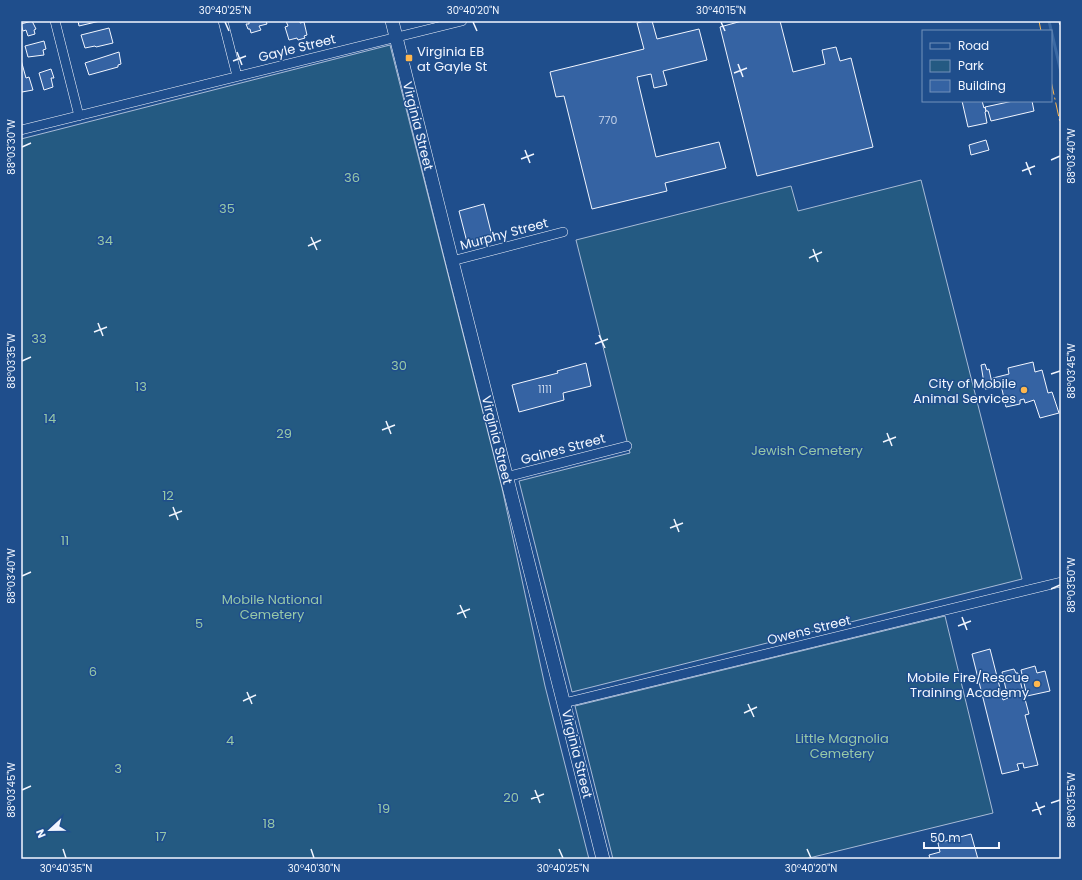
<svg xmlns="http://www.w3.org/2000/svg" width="1082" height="880" font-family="Poppins,sans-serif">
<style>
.green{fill:#245a82;stroke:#a8bbd7}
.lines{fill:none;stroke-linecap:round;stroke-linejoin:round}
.stream{stroke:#3b69a3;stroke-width:3}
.building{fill:#3563a3;stroke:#f2f6ff}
.street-casing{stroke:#f2f6ff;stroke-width:10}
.secondary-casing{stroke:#f2f6ff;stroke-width:14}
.street{stroke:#1f4e8c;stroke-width:9}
.secondary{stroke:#1f4e8c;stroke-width:13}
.rail-casing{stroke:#f2f6ff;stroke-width:4.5}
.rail{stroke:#1f4e8c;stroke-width:3;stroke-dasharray:9;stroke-linecap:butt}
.power{stroke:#ffb74d;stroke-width:1;stroke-dasharray:14 3 2 3;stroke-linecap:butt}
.ticks{fill:none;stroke:#f2f6ff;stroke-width:1.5}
.poi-dot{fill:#ffb74d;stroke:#1f4e8c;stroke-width:1.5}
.labels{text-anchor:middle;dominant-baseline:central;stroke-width:3;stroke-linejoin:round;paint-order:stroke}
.number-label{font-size:11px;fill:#c3d1e8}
.street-label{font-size:13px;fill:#f2f6ff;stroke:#1f4e8c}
.poi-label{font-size:13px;fill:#f2f6ff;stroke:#1f4e8c;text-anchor:end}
.park-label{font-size:13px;fill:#97c8a6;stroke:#1f4e8c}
.neatline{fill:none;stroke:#f2f6ff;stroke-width:1.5}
.ticks-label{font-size:10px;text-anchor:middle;fill:#f2f6ff}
</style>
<rect width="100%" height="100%" fill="#1f4e8c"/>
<!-- green -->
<path class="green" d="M390 45 502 488 545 686 589 859H21V139Z
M921 180 1022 579 572 692 519 481 630 453 576 240 791 186 798 211Z
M945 616 993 813 805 859H613L575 706Z"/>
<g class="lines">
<!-- stream -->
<path class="stream" d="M1049 21 1061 72"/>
</g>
<!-- building -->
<path class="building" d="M32 21 36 29 34 30 35 34 28 36 26 30 23 31 21 24Z
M78 21H100L79 26Z
M249 21H266L267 24 259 26 261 30 251 33 250 29H248L246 24H249Z
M286 21H300V23L304 22 307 35 304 36 305 38 298 40 297 38 289 40 285 27 288 26Z
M644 21H652L657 39 699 29 707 60 663 71 667 85 654 88 651 74 637 77 656 157 719 142 726 168 665 183 667 191 592 209 564 96 556 97 550 72 644 49 637 23Z
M742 21H780L793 72 825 64 822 50 836 47 840 61 851 58 873 147 757 176 720 27Z
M109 28 113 43 96 47 95 46 85 48 81 35Z
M44 41 46 49 43 50 44 55 28 57 25 46Z
M119 52 121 64 118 65V67L89 75 85 63Z
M21 60 26 78 29 77 33 90 22 92 21 88Z
M51 69 54 78H51L53 87 44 90 39 73Z
M962 101H982L984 108 985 107 986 111 985 112 987 123 968 127Z
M1013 101H1032L1034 111 991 121 988 111H986L985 107Z
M986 140 989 150 971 155 969 145Z
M484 204 493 240 468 246 459 211Z
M1033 362 1035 372 1042 370 1048 393 1052 392 1059 413 1040 418 1034 400 1025 403 1024 399 1020 400V404L1006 407 1001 385 995 387 993 378 1009 374 1008 368Z
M586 363 591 386 563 393 564 400 519 412 512 385 558 373 557 371Z
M985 364 987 370 989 369 993 388 985 389 981 365Z
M990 649 1003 700 1008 698 1002 672 1014 669 1016 673H1018L1029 714 1025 715 1038 765 1024 768 1023 763 1017 764 1019 770 1002 774 972 654Z
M1035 666 1037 673 1045 671 1050 691 1027 696 1021 670Z
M971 834 978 859H930L929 855 940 852 938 843Z"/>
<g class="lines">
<defs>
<path id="street" d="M55 21 79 116
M223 21 237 76
M21 130 462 21
M452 261 563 232
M506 477 627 446
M564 703 1061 582"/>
<path id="secondary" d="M392 21 452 261 603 859"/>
</defs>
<!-- street casing -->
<use href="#street" class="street-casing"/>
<!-- secondary casing -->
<use href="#secondary" class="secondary-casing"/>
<!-- street -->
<use href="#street" class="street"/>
<!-- secondary -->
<use href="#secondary" class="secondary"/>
<defs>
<path id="rail" d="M1061 21V23"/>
</defs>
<!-- rail casing -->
<use href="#rail" class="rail-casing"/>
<!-- rail -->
<use href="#rail" class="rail"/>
<!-- power -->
<path class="power" d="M1039 21 1041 31
M1051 81 1061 127"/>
</g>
<!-- ticks -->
<path class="ticks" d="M225 22 229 31M473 22 477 31M721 22 725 31M237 52 242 65M233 61 246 56M738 64 743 77M734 73 747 68M22 147 31 143M525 150 530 163M521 159 534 154M1051 160 1060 156M1026 162 1031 175M1022 171 1035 166M311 237 317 250M308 246 321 240M813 249 818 262M809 258 822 252M98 323 103 336M94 332 107 327M599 335 605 348M595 344 608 339M22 361 31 357M1051 374 1060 371M386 421 391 434M382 430 395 425M887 433 892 446M883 442 896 437M173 507 178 520M169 516 182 511M674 519 679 532M670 528 683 523M22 576 31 572M1051 589 1060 585M460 605 466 618M457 614 470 609M962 617 967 630M958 626 971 621M247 692 252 704M243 701 256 695M748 704 754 717M744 713 757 707M22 790 31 786M535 790 540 803M531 799 544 794M1036 802 1041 815M1051 803 1060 800M1032 811 1045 806M63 849 66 858M311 849 314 858M559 849 563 858M807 849 811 858"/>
<!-- markers -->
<g class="poi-dot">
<rect x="405" y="54" width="8" height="8" rx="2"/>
<circle cx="1024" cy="390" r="4"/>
<circle cx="1037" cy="684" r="4"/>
</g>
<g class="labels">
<!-- number labels -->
<g class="number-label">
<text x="608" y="120">770</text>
<text x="545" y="389">1111</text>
</g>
<!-- street labels -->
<g class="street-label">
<text transform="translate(297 48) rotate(-14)">Gayle Street</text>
<text transform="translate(418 126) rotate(76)">Virginia Street</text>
<text transform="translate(504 234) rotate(-15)">Murphy Street</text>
<text transform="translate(497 440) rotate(76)">Virginia Street</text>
<text transform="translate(563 449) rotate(-15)">Gaines Street</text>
<text transform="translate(809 630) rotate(-14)">Owens Street</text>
<text transform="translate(577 754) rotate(76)">Virginia Street</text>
</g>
<!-- poi labels -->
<g class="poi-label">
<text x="417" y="51" text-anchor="start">Virginia EB<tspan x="417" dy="15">at Gayle St</tspan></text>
<text x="1016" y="383">City of Mobile<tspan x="1016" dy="15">Animal Services</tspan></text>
<text x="1029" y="677">Mobile Fire/Rescue<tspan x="1029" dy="15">Training Academy</tspan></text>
</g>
<!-- park labels -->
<g class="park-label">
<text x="352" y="177">36</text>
<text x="227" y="208">35</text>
<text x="105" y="240">34</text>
<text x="39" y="338">33</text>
<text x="399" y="365">30</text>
<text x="141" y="386">13</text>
<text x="50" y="418">14</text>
<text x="284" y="433">29</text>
<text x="807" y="450">Jewish Cemetery</text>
<text x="168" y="495">12</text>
<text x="65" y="540">11</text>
<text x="272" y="599">Mobile National<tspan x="272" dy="15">Cemetery</tspan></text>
<text x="199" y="623">5</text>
<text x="93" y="671">6</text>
<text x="842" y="738">Little Magnolia<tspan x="842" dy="15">Cemetery</tspan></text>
<text x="230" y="740">4</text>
<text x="118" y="768">3</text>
<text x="511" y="797">20</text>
<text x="384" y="808">19</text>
<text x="269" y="823">18</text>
<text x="161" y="836">17</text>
</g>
</g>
<!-- border -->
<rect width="1082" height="880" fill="none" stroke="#1f4e8c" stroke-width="44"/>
<!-- legend -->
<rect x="922" y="30" width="130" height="72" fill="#1f4e8c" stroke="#7391ba"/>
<rect x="930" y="43" width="20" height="6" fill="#1f4e8c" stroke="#7391ba"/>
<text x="958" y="50" font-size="12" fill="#f2f6ff">Road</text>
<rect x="930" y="60" width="20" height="12" fill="#245a82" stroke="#7391ba"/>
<text x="958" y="70" font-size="12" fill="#f2f6ff">Park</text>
<rect x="930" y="80" width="20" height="12" fill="#3563a3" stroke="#7391ba"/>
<text x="958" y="90" font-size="12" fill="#f2f6ff">Building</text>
<!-- north arrow -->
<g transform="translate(50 830) rotate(248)" stroke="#1f4e8c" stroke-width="3" paint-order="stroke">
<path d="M0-3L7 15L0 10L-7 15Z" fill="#f2f6ff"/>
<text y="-6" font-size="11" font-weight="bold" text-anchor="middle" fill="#f2f6ff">N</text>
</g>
<!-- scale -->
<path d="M924 842v6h75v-6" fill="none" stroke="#f2f6ff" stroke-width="2"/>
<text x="930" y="842" font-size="12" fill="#f2f6ff" stroke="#1f4e8c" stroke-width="3" paint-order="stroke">50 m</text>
<rect x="22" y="22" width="1038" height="836" class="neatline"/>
<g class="ticks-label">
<text x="225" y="14">30°40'25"N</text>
<text x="473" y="14">30°40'20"N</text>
<text x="721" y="14">30°40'15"N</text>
<text transform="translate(11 147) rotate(-90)" y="4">88°03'30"W</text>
<text transform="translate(1071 156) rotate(-90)" y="4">88°03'40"W</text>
<text transform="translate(11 361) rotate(-90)" y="4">88°03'35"W</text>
<text transform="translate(1071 371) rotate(-90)" y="4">88°03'45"W</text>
<text transform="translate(11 576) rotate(-90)" y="4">88°03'40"W</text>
<text transform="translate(1071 585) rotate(-90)" y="4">88°03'50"W</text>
<text transform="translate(11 790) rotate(-90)" y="4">88°03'45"W</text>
<text transform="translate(1071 800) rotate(-90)" y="4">88°03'55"W</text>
<text x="66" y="872">30°40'35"N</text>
<text x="314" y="872">30°40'30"N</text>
<text x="563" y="872">30°40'25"N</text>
<text x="811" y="872">30°40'20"N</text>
</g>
</svg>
